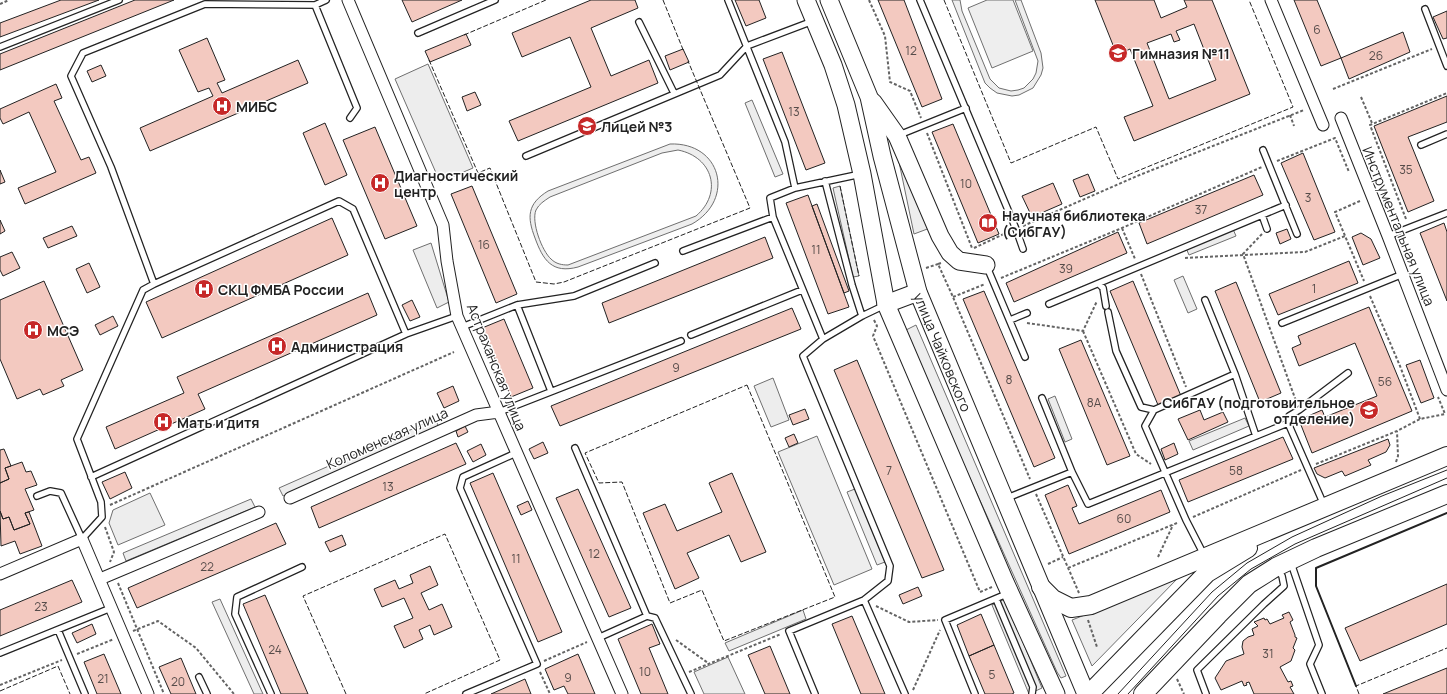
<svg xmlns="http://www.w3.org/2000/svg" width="1447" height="694" font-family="Manrope,sans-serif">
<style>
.green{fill:#eee;stroke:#6f6f6f;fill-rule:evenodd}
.parking{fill:#ededed;stroke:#6f6f6f}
.building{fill:#f3c9c0;stroke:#222;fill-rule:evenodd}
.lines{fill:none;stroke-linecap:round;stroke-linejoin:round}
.service-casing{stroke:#222;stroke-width:8}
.minor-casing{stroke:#222;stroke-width:13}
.primary-casing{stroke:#222;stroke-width:19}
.trunk-casing{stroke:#222;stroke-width:20}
.path{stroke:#646464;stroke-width:2;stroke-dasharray:3 2;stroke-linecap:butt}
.service{stroke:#fff;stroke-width:5.5}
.minor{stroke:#fff;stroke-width:11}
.primary{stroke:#fff;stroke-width:17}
.trunk{stroke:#fff;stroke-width:18}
.tram{stroke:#222;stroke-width:1}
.fence{stroke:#222;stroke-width:1;stroke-dasharray:5 2;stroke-linecap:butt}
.wall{stroke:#222;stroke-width:2}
.labels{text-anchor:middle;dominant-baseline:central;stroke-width:3;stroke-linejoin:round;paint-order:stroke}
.number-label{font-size:12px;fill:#564c4a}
.poi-label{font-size:14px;font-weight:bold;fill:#222;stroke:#fff;text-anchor:start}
.street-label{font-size:14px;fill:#222;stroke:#fff}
</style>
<rect width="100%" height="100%" fill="#fff"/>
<!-- green -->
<path class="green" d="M952 0H960L962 11 990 79 999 88 1011 91 1018 90 1024 88 1033 79 1036 73 1038 61 1015 0H1021L1041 53 1043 68 1041 75 1033 88 1019 95 1012 96 997 93 990 88 985 83Z
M987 0H1013L1033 51 992 68 968 8Z
M670 144C721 142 736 199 692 224L578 267C552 274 543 260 535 238 527 217 527 204 548 191ZM678 150C713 157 723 193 696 216L568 265C562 265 556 264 551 259 542 251 531 222 536 210 539 204 544 201 550 197L662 153Z
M899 162 930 228 914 234Z
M916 325 1066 676 1061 678 1057 672 904 331Z
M817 436 872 569 834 585 778 452Z
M1178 578 1092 666 1072 620Z"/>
<!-- parking -->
<path class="parking" d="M428 64 473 168 440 182 395 79Z
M752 100 783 174 775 177 745 103Z
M840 186 859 276 853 277 833 188Z
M1233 229 1236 236 1189 255 1186 248Z
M431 243 449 302 437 308 413 250Z
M1183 276 1197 309 1188 313 1174 280Z
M773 378 789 420 771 427 754 386Z
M1055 396 1072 439 1065 442 1048 399Z
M1245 418 1249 426 1193 450 1189 441Z
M435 419 439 427 283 496 279 488Z
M855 489 885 562 877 565 847 492Z
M150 493 165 525 118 545 109 523 113 510Z
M251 499 255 507 126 561 123 553Z
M220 599 263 694H254L212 602Z
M1005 599 1042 688 1029 694 992 605Z
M803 610 806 619 729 651 725 643Z
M728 657 745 694H704L694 672Z"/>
<!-- building -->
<path class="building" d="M61 0H99L0 37V23Z
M135 0H174L0 70V54Z
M402 0H462L412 22Z
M591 0H635L638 8 591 28 611 76 649 60 658 83 518 141 509 121 591 87 570 37 522 57 512 33Z
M735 0H759L766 18 746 26Z
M878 0H904L942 99 922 107Z
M1095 0H1154L1161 18 1187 7 1184 0H1212L1250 94 1134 141 1124 117 1153 106 1130 49 1117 55ZM1194 24 1216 80 1169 99 1147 43 1171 34 1174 42 1180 40 1176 31Z
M1294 0H1317L1341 58 1321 66Z
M1447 11V38L1443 39 1433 17Z
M1403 32 1410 52 1349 79 1341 58Z
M466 34 471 45 430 62 425 51Z
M207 38 225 80 217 83 222 93 298 60 308 83 150 151 140 128 213 96 209 88 198 92 179 50Z
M683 49 689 62 670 70 665 56Z
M782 52 825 163 806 170 763 59Z
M101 65 106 76 92 82 87 71Z
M56 84 62 98 54 101 81 160 89 157 96 173 25 204 18 188 56 172 29 112 3 124 0 118V109Z
M475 92 481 105 467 111 462 97Z
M1447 96V122L1408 137 1434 201 1408 212 1374 126Z
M325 123 347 175 325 185 303 133Z
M953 124 999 234 978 243 932 132Z
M375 127 417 226 385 239 343 140Z
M1303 153 1335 232 1314 240 1281 163Z
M0 170 5 182 0 184Z
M1088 174 1095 191 1080 197 1073 180Z
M1254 175 1263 195 1147 244 1139 223Z
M1053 183 1062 204 1032 217 1022 196Z
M472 186 517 294 496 303 451 194Z
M808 195 849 307 828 314 786 203Z
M817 204 849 291 844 293 812 206Z
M332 218 348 255 162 338 146 302Z
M0 220 5 231 0 234Z
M1444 223 1447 232V301L1420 233Z
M72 226 77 236 48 248 43 238Z
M1287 229 1291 239 1280 244 1276 233Z
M1118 232 1127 253 1014 302 1006 283Z
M1361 233 1371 239 1380 258 1363 265 1352 237Z
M765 237 773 258 609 323 602 303Z
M12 252 20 268 3 276 0 270V257Z
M1349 261 1358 283 1278 315 1269 294Z
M89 263 100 287 87 293 76 269Z
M44 281 83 370 61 380 64 386 43 395 40 389 17 399 0 359V300Z
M1133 281 1181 396 1158 405 1110 291Z
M1236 282 1281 393 1260 402 1215 291Z
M984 291 1055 458 1034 467 963 299Z
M368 293 377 315 198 394 205 409 115 449 106 427 184 393 177 377Z
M412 300 420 317 410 321 402 305Z
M1369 307 1412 411 1312 453 1299 420 1322 410 1325 417 1377 396 1355 343 1299 366 1292 348 1301 344 1298 336Z
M792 308 801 329 560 426 551 406Z
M113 316 118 326 100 335 95 325Z
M504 319 533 388 511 397 482 328Z
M1081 340 1130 456 1107 465 1059 349Z
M857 360 944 570 922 578 834 370Z
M1420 360 1434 398 1421 403 1406 365Z
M453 386 459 401 444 408 437 393Z
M805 409 809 419 793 425 789 415Z
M1200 410 1204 420 1223 412 1228 422 1188 440 1178 419Z
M465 426 468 432 458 437 456 431Z
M794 434 798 443 789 447 785 438Z
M1283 437 1293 459 1188 502 1179 480Z
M1388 439 1390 445 1386 452 1368 460 1371 465 1345 476 1342 471 1325 478 1317 474 1314 468Z
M543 442 548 453 534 459 529 449Z
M456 443 466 464 319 528 311 507Z
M1174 443 1178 454 1165 460 1161 449Z
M481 444 486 455 473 462 467 451Z
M4 449 11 466 5 468 9 479 0 483V450Z
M22 462 26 472 31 471 37 485 25 489 34 510 25 513 30 524 14 530 9 517 3 519 0 511V483L9 479 5 468Z
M125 472 132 488 110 499 102 482Z
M493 473 562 632 538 642 470 483Z
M732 473 766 552 741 562 729 535 687 553 699 578 675 589 643 513 665 504 677 531 722 512 709 483Z
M1068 485 1077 506 1072 508 1079 524 1161 490 1170 512 1069 554 1045 495Z
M578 489 631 608 609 617 556 498Z
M528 501 532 510 521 515 517 506Z
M0 511 3 519 9 517 14 530 30 524 25 513 29 512 42 546 20 554 15 541 1 546Z
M276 523 286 544 137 608 128 588Z
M342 535 346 545 330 552 325 542Z
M430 566 438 585 421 593 429 610 442 604 452 627 434 635 430 625 419 630 423 639 404 648 394 626 413 618 404 598 382 607 374 589 395 580 399 589 413 583 410 575Z
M72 580 82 602 0 636V610Z
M1447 584V624L1360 661 1345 628Z
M918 587 922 596 903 604 899 595Z
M265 595 308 694H281L243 604Z
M1289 612 1293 620 1290 622 1295 635V637L1297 638 1293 648 1295 650 1291 661 1280 667 1288 682 1291 681 1293 686 1290 687 1294 694H1254L1249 682 1246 683 1247 685 1244 686 1242 681 1221 690 1215 678 1226 661 1244 654 1242 647 1243 641 1248 637 1254 635 1252 629 1258 626 1254 622 1264 618 1265 620 1267 619 1270 624 1284 618 1282 615Z
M981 614 994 645 969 656 957 625Z
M852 616 885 694H861L832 624Z
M92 624 96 634 77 643 72 633Z
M652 624 660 644 649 648 668 694H641L618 639Z
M994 645 1014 693 1012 694H985L969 656Z
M770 646 790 694H765L748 655Z
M104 654 121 694H97L84 662Z
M578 654 595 694H568L564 686 554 690 545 669Z
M181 658 196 694H171L159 667Z
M1447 668V694H1383Z
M525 679 531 694H491Z"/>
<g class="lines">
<defs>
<path id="service" d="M728 0 785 142 795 188
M920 0 1016 229 1023 249
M315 5 326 0
M1425 9 1447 66
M639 22 674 93
M418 33 495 0
M0 47 119 0
M899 135 966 108
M1421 145 1447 134
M1263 150 1297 234
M526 156 720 75 747 46 813 21
M825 181 852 285 862 316
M1262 215 1267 229
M1388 236 1447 213
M683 251 773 217
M987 267 1025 357
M1099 284 1103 288 1106 306
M1205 300 1235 374 1256 436
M1049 304 1286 205
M517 305 551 391
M1108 312 1116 351 1141 407 1154 410 1235 374
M1010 320 1027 313
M1282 323 1403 274
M462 327 517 305 574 296 655 263
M406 334 457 316
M691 335 802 290
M823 339 773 217 770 198 795 188 861 174
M1042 398 1072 472 1088 504 1288 423
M1154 410 1145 426 1186 520 1204 555
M499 412 681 341
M575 448 647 616 598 638
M91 477 406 334 353 209 339 201 154 284
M37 496 50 491 61 493 82 539 102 517 101 502 77 439 143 290 154 284 111 167 71 76 83 53 205 4 315 5 357 108 350 118
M1007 498 1072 472
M1324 505 1288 423 1289 416 1299 410 1348 373
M1291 563 1319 645 1310 664 1322 694
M996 599 1033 687 1032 694
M864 600 905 694
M647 616 655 618 691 694
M58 630 85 694
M0 653 111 608
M199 677 207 694
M271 694 235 614 237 597 302 567
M466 694 537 664 460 488 463 477 516 453
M815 694 789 631 864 600 888 581 890 566 803 356 823 339 862 316 885 305
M975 694 945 620 1009 593
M1206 694 1197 670 1264 604 1284 586 1282 576 1277 569"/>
<path id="minor" d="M348 0 443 225 447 261 457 316 622 694
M1271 0 1323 125
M1341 118 1388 236 1447 390
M290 498 476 415 499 412
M0 574 82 539 148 694
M100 579 259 512"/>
<g id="primary">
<path d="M806 0 833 65 846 105 862 174 886 304 1005 582 1056 694"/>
<path id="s1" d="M829 0 869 97 882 156 918 292 1086 694"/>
<path d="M873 102 897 136 940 236 950 253 959 261 986 265"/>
<path d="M886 304 918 292"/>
</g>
<path id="trunk" d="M1041 587 1053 599 1071 608 1091 605 1447 456
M1089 694 1207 573 1248 548
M1143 694 1218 615 1249 584 1276 567 1316 548 1447 494"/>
</defs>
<!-- service casing -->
<use href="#service" class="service-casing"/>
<!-- minor casing -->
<use href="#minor" class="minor-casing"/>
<!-- primary casing -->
<use href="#primary" class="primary-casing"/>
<!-- trunk casing -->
<use href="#trunk" class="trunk-casing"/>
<!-- path -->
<path class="path" d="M869 0 885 36 890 82 910 91 921 118
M0 4 9 0
M1333 89 1432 49
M1361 97 1372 123
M1290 115 1294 126
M927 133 972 248
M1277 161 1335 138 1349 172
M1360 201 1335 212 1364 281
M1406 219 1370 125 1447 93
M1023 226 1137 176 1304 110
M1122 228 1135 259
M1262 234 1243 254 1296 401
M974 248 1008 232
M1185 258 1305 252 1345 236
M941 263 938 264 953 297 1030 479
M926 268 938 264
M1141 274 1186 387
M1001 278 1122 228 1262 167
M1370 296 1400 366 1420 419
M953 297 985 284
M874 320 877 326 873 336 980 592 992 587
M1027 323 1083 331 1097 301
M1083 331 1136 454 1151 464
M1396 462 1398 456 1397 431
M1316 464 1397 431 1420 419 1445 414 1438 397
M1036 494 1079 593
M110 505 454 352
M1193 517 1301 470
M105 527 114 552 110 562
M1158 557 1173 525
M1048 564 1063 557
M1068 568 1177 523
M118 583 164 694
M876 606 909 622 938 620
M1088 620 1097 647
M133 631 158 621 196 648 234 694
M676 640 708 663
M77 654 114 639
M544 661 587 642
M540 672 550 694
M689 672 781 634
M1177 679 1184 694
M0 685 62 660
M913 690 940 630"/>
<!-- service -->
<use href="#service" class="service"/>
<!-- minor -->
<use href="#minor" class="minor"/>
<!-- primary -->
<use href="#primary" class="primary"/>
<!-- trunk -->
<use href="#trunk" class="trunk"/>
<!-- tram -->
<path class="tram" d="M1118 694 1212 592 1247 563 1292 537 1382 496 1447 470
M1128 694 1218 596 1251 569 1295 544 1447 478"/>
<!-- fence -->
<path class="fence" d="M663 0 684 52
M944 0 1011 163 1096 127 1118 179 1293 107 1249 0
M464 35 546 0
M429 60 478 173 490 168 536 282 554 284 564 282 750 208 688 61
M840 186 859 276
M747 385 835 597 724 641 702 590 670 603 622 482 599 483 585 453Z
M0 691 58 666 70 694
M346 694 303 596 445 534 500 660 424 694
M1359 694 1356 686 1447 648"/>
<!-- wall -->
<path class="wall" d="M1356 686 1316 586V568L1447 513"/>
</g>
<!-- icons -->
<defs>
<symbol id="school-disc" viewBox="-11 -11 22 22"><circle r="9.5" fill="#c62828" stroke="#fff"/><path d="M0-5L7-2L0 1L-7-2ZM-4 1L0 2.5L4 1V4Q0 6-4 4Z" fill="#fff"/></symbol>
<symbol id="hospital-disc" viewBox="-11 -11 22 22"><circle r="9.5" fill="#c62828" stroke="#fff"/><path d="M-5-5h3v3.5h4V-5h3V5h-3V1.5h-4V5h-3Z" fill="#fff"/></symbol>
<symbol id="library-disc" viewBox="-11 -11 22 22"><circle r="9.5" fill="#c62828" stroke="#fff"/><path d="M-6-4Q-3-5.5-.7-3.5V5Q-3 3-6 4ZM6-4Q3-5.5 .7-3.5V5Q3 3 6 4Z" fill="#fff"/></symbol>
<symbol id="university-disc" viewBox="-11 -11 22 22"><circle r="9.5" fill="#c62828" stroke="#fff"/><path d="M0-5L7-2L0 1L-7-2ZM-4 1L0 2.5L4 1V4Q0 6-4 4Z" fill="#fff"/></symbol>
</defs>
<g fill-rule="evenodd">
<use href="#school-disc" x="1107" y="42" width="22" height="22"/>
<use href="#hospital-disc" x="211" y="95" width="22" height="22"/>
<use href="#school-disc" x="576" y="115" width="22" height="22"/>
<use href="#hospital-disc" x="369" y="172" width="22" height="22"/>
<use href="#library-disc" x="977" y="212" width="22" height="22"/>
<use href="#hospital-disc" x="193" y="278" width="22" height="22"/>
<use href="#hospital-disc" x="22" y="319" width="22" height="22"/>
<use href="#hospital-disc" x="266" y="335" width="22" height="22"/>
<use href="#university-disc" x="1358" y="399" width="22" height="22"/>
<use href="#hospital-disc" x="152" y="411" width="22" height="22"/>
</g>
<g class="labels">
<!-- number labels -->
<g class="number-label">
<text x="1317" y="29">6</text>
<text x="911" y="50">12</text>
<text x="1376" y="55">26</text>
<text x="794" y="111">13</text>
<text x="1406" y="169">35</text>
<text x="966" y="183">10</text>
<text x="1308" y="197">3</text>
<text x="1201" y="209">37</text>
<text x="484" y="244">16</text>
<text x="816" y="249">11</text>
<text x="1066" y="268">39</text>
<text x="1314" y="288">1</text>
<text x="676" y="367">9</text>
<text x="1009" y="379">8</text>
<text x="1385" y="381">56</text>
<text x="1094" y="402">8А</text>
<text x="889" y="470">7</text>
<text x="1236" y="470">58</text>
<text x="388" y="486">13</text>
<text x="1124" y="518">60</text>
<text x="594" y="553">12</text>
<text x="516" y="558">11</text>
<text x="207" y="566">22</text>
<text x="41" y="606">23</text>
<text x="275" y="649">24</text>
<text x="1268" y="653">31</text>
<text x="645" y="671">10</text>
<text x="992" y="674">5</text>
<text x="568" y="677">9</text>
<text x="103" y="678">21</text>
<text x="178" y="681">20</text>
</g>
<!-- poi labels -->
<g class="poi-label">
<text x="1132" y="53">Гимназия №11</text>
<text x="236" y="106">МИБС</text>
<text x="601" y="126">Лицей №3</text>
<text x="394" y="175">Диагностический<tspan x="394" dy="16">центр</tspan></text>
<text x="1002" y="215">Научная библиотека<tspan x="1002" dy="16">(СибГАУ)</tspan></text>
<text x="218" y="289">СКЦ ФМБА России</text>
<text x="47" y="330">МСЭ</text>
<text x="291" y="346">Администрация</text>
<text x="1355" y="402" text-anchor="end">СибГАУ (подготовительное<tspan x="1355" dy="16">отделение)</tspan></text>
<text x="177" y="422">Мать и дитя</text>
</g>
<!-- street labels -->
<g class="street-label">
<text transform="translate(1399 226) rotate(68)">Инструментальная улица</text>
<text stroke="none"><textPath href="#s1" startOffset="371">улица Чайковского</textPath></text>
<text transform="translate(497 367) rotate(68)">Астраханская улица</text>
<text transform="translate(387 438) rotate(-24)">Коломенская улица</text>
</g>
</g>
</svg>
